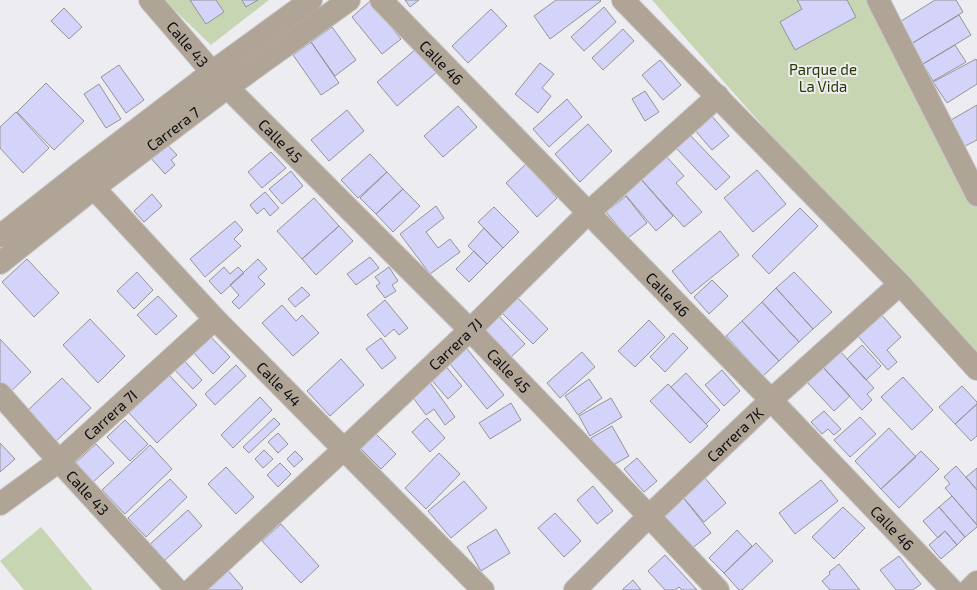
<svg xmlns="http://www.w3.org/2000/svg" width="977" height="590" font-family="'Exo 2',sans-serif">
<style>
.green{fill:#c7d5b3}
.building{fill:#d4d4fa;stroke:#949497}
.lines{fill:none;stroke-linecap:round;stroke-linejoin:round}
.minor-casing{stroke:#c9c9cd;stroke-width:24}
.minor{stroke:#afa496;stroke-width:22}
.labels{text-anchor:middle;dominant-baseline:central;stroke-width:4;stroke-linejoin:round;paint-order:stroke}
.street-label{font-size:15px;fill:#0d0d0e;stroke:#ededf1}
.park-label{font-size:15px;fill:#293a00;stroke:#ededf1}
</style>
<rect width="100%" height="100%" fill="#ededf1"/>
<!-- green -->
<path class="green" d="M164 0H269L211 45Z
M652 0H870L977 204V366L896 278Z
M41 527 93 590H24L0 561Z"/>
<!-- building -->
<path class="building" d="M190 0H216L224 12 206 24Z
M242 0H258L246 7Z
M405 0H419L410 7Z
M556 0H600L601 1 550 39 534 16Z
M797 0H847L856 17 795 50 780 22 802 9Z
M935 0H956L963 12 911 44 898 23Z
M370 1 401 39 382 54 352 17Z
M604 7 616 22 584 51 571 37Z
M64 8 82 27 69 39 51 21Z
M491 9 507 26 468 63 452 46Z
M959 15 971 35 923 64 911 44Z
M332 27 356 60 335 76 311 42Z
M623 29 634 41 603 70 592 58Z
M311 42 339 83 321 95 293 55Z
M955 45 966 62 933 81 923 64Z
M416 49 437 72 397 106 377 82Z
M976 59 977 61V84L947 103 933 82Z
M660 60 681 85 663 100 642 75Z
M540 63 554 74 542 88 551 96 538 113 515 94Z
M119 65 144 100 126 113 101 77Z
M46 83 84 121 54 150 17 112Z
M99 84 121 119 106 128 84 94Z
M645 91 659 112 645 121 632 99Z
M567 99 582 117 549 147 533 129Z
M977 105V140L965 146 951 120Z
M458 106 477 127 443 157 424 136Z
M347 110 364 131 329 161 311 140Z
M16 112 49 148 23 173 0 148V127Z
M711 115 729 136 712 150 694 129Z
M588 124 612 151 580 182 555 154Z
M689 134 730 177 716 190 675 147Z
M165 142 177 155 171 160 175 165 165 174 149 156Z
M271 152 286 168 262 188 248 172Z
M370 154 387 172 358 198 341 180Z
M665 155 684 176 676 183 702 212 684 227 640 178Z
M526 164 557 198 537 217 506 183Z
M757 170 786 204 753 232 724 198Z
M291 171 303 186 282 204 269 189Z
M387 172 403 189 376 214 360 198Z
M640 178 673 216 656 231 623 192Z
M403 189 420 206 393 232 376 214Z
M265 192 279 208 270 216 264 208 257 214 250 205Z
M152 194 162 206 144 222 134 211Z
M626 196 647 223 628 238 606 212Z
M314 198 339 226 302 259 277 231Z
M436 206 444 218 426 232 438 248 450 239 460 252 430 274 400 234Z
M494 207 519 232 503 248 478 222Z
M800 208 818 226 769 274 752 256Z
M235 221 243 230 234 239 241 246 205 277 190 259Z
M339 226 353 241 316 275 302 259Z
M484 228 503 248 487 264 468 246Z
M720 231 739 255 691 294 672 271Z
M474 251 487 264 469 282 456 269Z
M370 257 379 268 356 285 347 274Z
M27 259 59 293 34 317 2 282Z
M258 259 267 269 258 277 265 284 239 309 232 302 239 295 230 285Z
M224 267 230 274 238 267 244 273 221 294 209 281Z
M389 267 398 281 392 285 396 291 385 298 376 286 380 283 375 277Z
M137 272 153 290 134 309 117 291Z
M794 272 832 312 813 329 776 288Z
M712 280 728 296 709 314 694 297Z
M302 287 310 295 295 307 288 299Z
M776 288 813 329 799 342 762 302Z
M158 296 177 316 156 335 137 315Z
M516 296 548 329 533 344 500 311Z
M385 300 408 328 399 335 394 329 385 337 367 315Z
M762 302 799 342 779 361 742 321Z
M282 305 296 321 302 315 319 333 293 356 262 323Z
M496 313 525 344 510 358 481 327Z
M880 313 901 337 887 350 897 362 888 370 856 334Z
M90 319 125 356 98 383 63 345Z
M649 320 665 337 635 367 618 351Z
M742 321 779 361 763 376 726 336Z
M673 333 688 348 665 372 650 357Z
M209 335 230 357 213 374 192 351Z
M381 338 396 358 382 369 366 349Z
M0 339 31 372 6 396 0 389Z
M464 345 504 395 487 409 446 359Z
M862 345 881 366 866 380 847 359Z
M838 349 874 388 867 394 872 400 862 410 821 365Z
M582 352 595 367 560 398 547 383Z
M181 357 202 380 193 389 172 367Z
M341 359 364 385 330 416 307 391Z
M444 364 462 386 448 399 429 377Z
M236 365 246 376 215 405 205 394Z
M821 365 850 396 834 411 805 380Z
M722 370 740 391 724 406 705 385Z
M686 373 720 410 706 424 671 387Z
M169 375 197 405 157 443 129 413Z
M903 377 933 410 912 430 881 397Z
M62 378 91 408 55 442 27 411Z
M589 379 602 398 578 415 565 396Z
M429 381 455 417 445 425 434 409 426 415 411 395Z
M668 384 708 426 690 443 650 401Z
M962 386 977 402V404L955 424 939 407Z
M260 397 272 410 233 448 221 435Z
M611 398 622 417 590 436 579 416Z
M511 403 521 420 490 439 479 423Z
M977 404V436L971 441 955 424Z
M824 411 841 429 834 435 828 429 822 434 811 422Z
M860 417 876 434 850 457 834 440Z
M274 418 280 424 249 453 243 447Z
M427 418 445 438 430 452 412 432Z
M125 420 148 444 130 461 107 437Z
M612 426 629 456 608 468 591 438Z
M889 428 916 457 881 489 855 461Z
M278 433 288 444 278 453 268 442Z
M376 434 396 454 381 469 361 449Z
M0 443 15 459 0 472Z
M96 444 114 463 92 483 74 464Z
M150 445 172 469 125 514 102 490Z
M264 450 273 459 263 468 255 459Z
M295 451 303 459 294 467 287 459Z
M921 451 939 469 899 508 881 489Z
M439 453 460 474 426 509 405 488Z
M637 458 657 481 644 492 624 469Z
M280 463 291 474 278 487 267 475Z
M956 466 977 490V525L952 496 945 488 950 484 944 477Z
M226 467 254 497 236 514 208 484Z
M977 468V490L966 477Z
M704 477 726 503 704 522 682 496Z
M170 479 187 497 146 537 128 518Z
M821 480 838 501 795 534 779 513Z
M464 481 487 508 451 538 428 511Z
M593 486 613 511 597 524 577 500Z
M682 496 711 533 690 550 660 514Z
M952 496 977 525V527L965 537 939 507Z
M843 507 865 528 834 559 812 537Z
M939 507 965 537 957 545 945 531 938 538 923 521Z
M188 510 202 526 164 561 149 545Z
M555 513 581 541 564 557 538 528Z
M281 524 319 566 301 583 262 541Z
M496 529 510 553 481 571 467 547Z
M737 530 752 546 724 573 709 558Z
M945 531 957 545 941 559 929 545Z
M756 543 773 561 742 590H739L724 573Z
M665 555 697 590H682L679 587 675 590H665L648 571Z
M899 556 921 584 913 590H896L880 570Z
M839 564 860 590H830L822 581 830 574 829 572Z
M225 567 243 588 241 590H200Z
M633 580 641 590H622Z"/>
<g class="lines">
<defs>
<g id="minor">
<path id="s1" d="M150 0 212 72 470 330 649 516 718 590"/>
<path id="s2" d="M381 0 771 400 952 590"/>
<path d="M623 0 900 284 977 369"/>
<path d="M878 0 977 195"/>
<path id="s3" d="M80 173 215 319 483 590"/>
<path d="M0 236 80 173 212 72 311 0"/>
<path id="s4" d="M0 263 94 188 228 87 349 0"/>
<path id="s5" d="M0 394 59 461 177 590"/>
<path id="s6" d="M0 504 59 461 215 319"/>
<path id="s7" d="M191 590 343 450 470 330 588 213 718 96"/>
<path id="s8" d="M575 590 649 516 771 400 900 284"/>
<path d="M969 590 977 582"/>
</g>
</defs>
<!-- minor casing -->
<use href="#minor" class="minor-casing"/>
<!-- minor -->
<use href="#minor" class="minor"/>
</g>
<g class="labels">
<!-- street labels -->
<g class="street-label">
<text stroke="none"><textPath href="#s1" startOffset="58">Calle 43</textPath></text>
<text stroke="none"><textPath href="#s2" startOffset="87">Calle 46</textPath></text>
<text stroke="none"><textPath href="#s4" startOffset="219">Carrera 7</textPath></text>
<text stroke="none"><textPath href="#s1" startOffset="192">Calle 45</textPath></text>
<text stroke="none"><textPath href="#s2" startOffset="411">Calle 46</textPath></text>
<text stroke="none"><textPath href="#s7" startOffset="361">Carrera 7J</textPath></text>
<text stroke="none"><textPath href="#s1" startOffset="516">Calle 45</textPath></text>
<text stroke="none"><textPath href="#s3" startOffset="290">Calle 44</textPath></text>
<text stroke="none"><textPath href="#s6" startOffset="142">Carrera 7I</textPath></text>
<text stroke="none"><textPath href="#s8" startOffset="223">Carrera 7K</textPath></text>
<text stroke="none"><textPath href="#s5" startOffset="132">Calle 43</textPath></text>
<text stroke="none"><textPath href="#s2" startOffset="735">Calle 46</textPath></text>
</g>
<!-- park labels -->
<g class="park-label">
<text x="823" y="69">Parque de<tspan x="823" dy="17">La Vida</tspan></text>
</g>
</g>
</svg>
